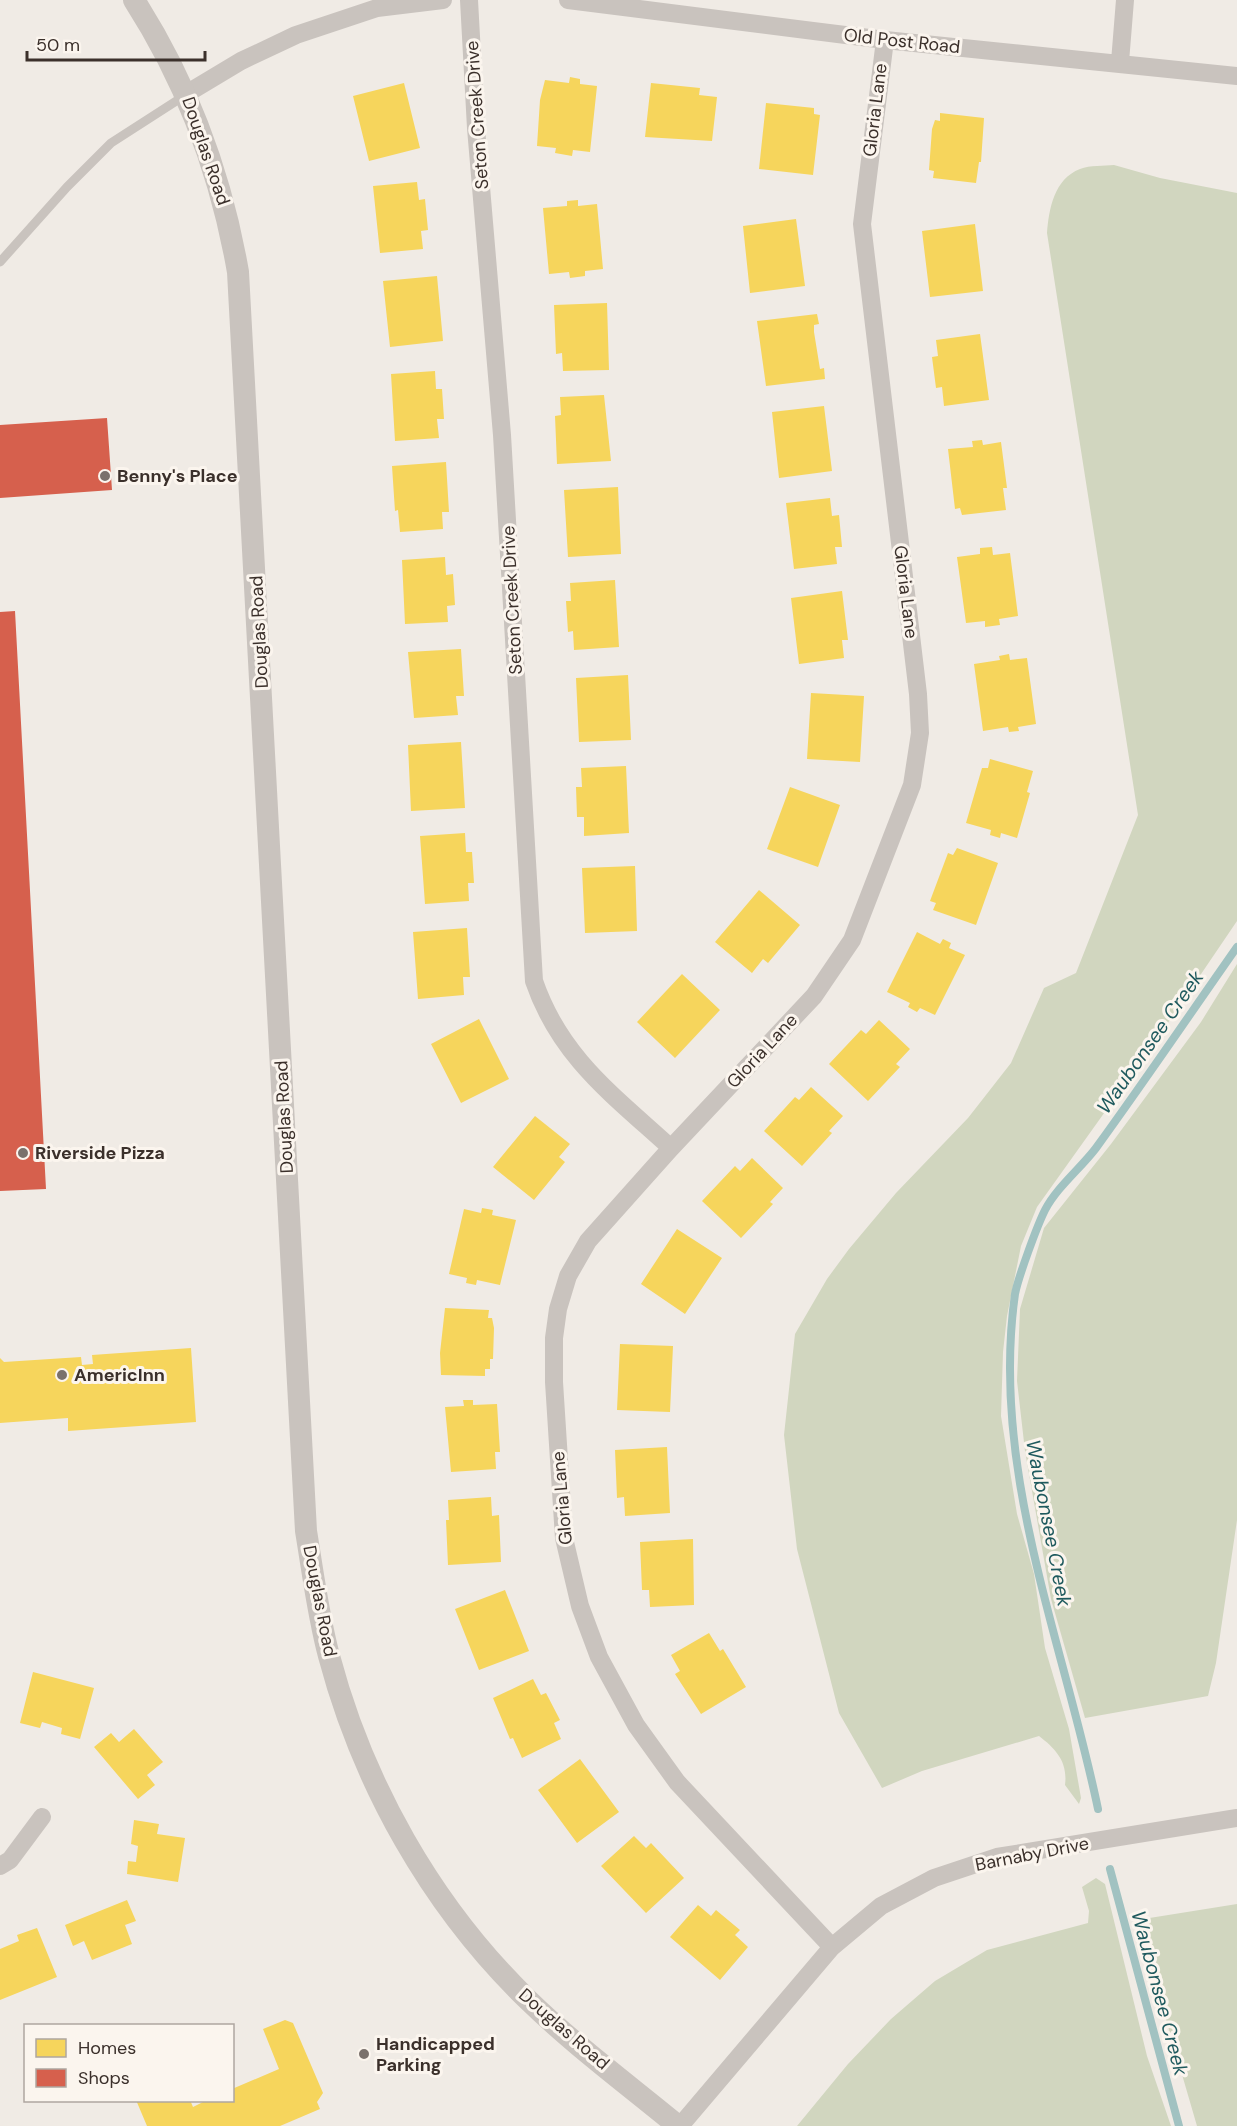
<svg xmlns="http://www.w3.org/2000/svg" width="1237" height="2126" font-family="'DM Sans',sans-serif">
<style>
.green{fill:#d1d6bf}
.homes{fill:#f6d55c}
.shops{fill:#d6604d}
.lines{fill:none;stroke-linecap:round;stroke-linejoin:round}
.stream{stroke:#a1c2c1;stroke-width:8}
.service{stroke:#c9c3be;stroke-width:9}
.minor{stroke:#c9c3be;stroke-width:18}
.tertiary{stroke:#c9c3be;stroke-width:22}
.poi-dot{fill:#7a716c;stroke:#fbf5ee;stroke-width:2}
.labels{text-anchor:middle;dominant-baseline:central;stroke-width:6;stroke-linejoin:round;paint-order:stroke}
.street-label{font-size:18px;fill:#3b302b;stroke:#fbf5ee}
.poi-label{font-size:18px;font-weight:bold;fill:#3b302b;stroke:#fbf5ee;text-anchor:start}
.water-label{font-size:20px;font-style:italic;fill:#1f5a5e;stroke:#fbf5ee}
</style>
<rect width="100%" height="100%" fill="#f0ebe5"/>
<!-- green -->
<path class="green" d="M1114 165 1160 178 1237 193V921L1157 1039 1037 1207 1021 1246 1007 1316 1003 1352 1001 1416 1017 1514 1034 1574 1045 1648 1069 1729 1081 1798 1079 1804 1065 1785C1068 1762 1056 1749 1039 1736L922 1771 882 1788 839 1713 797 1549 784 1435 795 1334 827 1279 849 1249 896 1193 968 1118 1011 1063 1044 988 1076 973 1138 815 1047 233C1049 209 1054 179 1080 169 1090 165 1104 166 1114 165Z
M1237 964V1520L1216 1663 1208 1696 1085 1718 1051 1599 1025 1451 1017 1381 1020 1309 1044 1228 1111 1144 1201 1022Z
M1096 1878 1105 1884 1147 2056 1171 2126H797L848 2064 891 2019 935 1981 987 1950 1088 1923 1089 1911 1082 1887Z
M1237 1904V2126H1197L1137 1920Z"/>
<!-- homes -->
<path class="homes" d="M570 77 580 79V84L597 86 590 152 573 150 572 156 555 153 556 148 537 146 540 100 545 80 569 83Z
M404 83 420 148 369 161 353 96Z
M651 83 700 88 699 95 717 97 712 141 645 137Z
M766 103 814 108V114L820 115 813 175 759 169Z
M940 113 984 118 981 162H979L976 183 933 178 934 171 929 170 932 129 935 120 940 121Z
M417 182 419 200 425 199 428 230 421 231 423 249 380 253 373 186Z
M578 200V206L597 204 603 269 585 271V276L570 278 569 272 549 274 543 208 567 206V201Z
M796 219 805 286 750 293 743 226Z
M975 224 983 291 930 297 922 231Z
M437 276 443 341 390 347 383 281Z
M607 303 609 370 563 371 562 353 556 354 554 305Z
M817 314 819 324 814 325V332L820 369 824 368 825 379 766 386 757 321Z
M980 334 989 400 944 406 942 387 936 388 932 357 938 356 936 340Z
M435 371 436 389H442L444 419H437L439 438 395 441 391 374Z
M604 395 611 461 557 464 555 416 561 415 560 397Z
M824 406 832 471 779 478 772 412Z
M982 440 983 445 1001 442 1007 488H1003L1006 510 962 515 960 508 955 509 948 449 973 447 972 441Z
M446 462 449 512H442L443 529 400 532 398 510 395 511 392 466Z
M618 487 621 554 568 557 564 490Z
M830 498 832 516 839 515 842 547H835L837 564 794 569 786 503Z
M992 547 993 555 1010 553 1018 616 999 619 1000 625 985 627V621L966 623 957 557 980 554V548Z
M445 557 446 575 453 574 455 605 447 606 448 622 405 624 402 560Z
M615 580 619 647 574 650 573 631 568 632 566 601H571L570 583Z
M842 591 848 640H842L844 658 799 664 791 598Z
M461 649 464 696H456L458 715 414 718 408 652Z
M1009 654 1010 660 1027 658 1036 724 1018 727 1019 731 1009 732 1008 727 983 731 974 664 1000 660 999 656Z
M628 675 631 740 579 742 576 678Z
M811 693 864 696 860 762 807 759Z
M461 742 465 808 411 811 408 745Z
M990 759 1033 771 1027 792 1030 793 1017 838 1001 833 1000 838 990 835 991 830 966 823 982 768H988Z
M626 766 629 833 584 836V817H577L576 787H582L581 768Z
M790 787 840 805 818 867 767 849Z
M465 833 466 852H472L474 883H468L469 901 425 904 420 836Z
M957 848 998 863 976 925 933 910 936 903 930 901 948 853 953 855Z
M635 866 637 931 585 933 582 868Z
M759 890 800 925 768 963 763 959 752 973 715 942Z
M467 928 470 977H463L464 995 418 999 413 932Z
M917 932 940 944 943 939 951 943 949 948 965 955 935 1015 920 1008 917 1012 908 1007 910 1003 887 992Z
M682 974 720 1010 675 1058 637 1022Z
M479 1019 509 1079 461 1103 431 1044Z
M879 1020 910 1049 896 1064 900 1067 868 1101 829 1064 861 1030 866 1034Z
M811 1087 843 1116 829 1131 832 1133 802 1166 764 1131 795 1097 799 1100Z
M535 1116 570 1144 559 1157 565 1162 534 1200 493 1167Z
M752 1158 783 1188 770 1202 773 1204 741 1238 702 1201 735 1166 740 1171Z
M482 1208 493 1210 492 1215 516 1220 500 1285 477 1280 476 1285 466 1283 467 1278 449 1274 464 1209 481 1213Z
M677 1229 722 1258 685 1314 641 1284Z
M445 1308 489 1310 488 1318H492L494 1328 493 1359H490V1369H485V1376L441 1375 440 1353Z
M620 1344 673 1346 670 1412 617 1410Z
M191 1348 196 1422 68 1431V1418L0 1423V1358L4 1362 81 1357 82 1365 93 1364 92 1355Z
M463 1400H473V1405L497 1404 500 1452H495L496 1469 451 1472 445 1407 464 1406Z
M667 1447 670 1513 625 1516 624 1497 617 1498 615 1450Z
M491 1497 492 1516 499 1515 501 1562 448 1565 446 1520H449L448 1500Z
M693 1539 694 1605 650 1607 649 1590H642L640 1542Z
M505 1590 529 1651 479 1670 455 1609Z
M709 1633 720 1651 723 1649 746 1687 701 1714 675 1674 680 1671 671 1655Z
M33 1672 94 1688 80 1739 61 1734 62 1728 42 1722 40 1728 20 1723Z
M533 1679 541 1695 546 1693 560 1720 554 1723 561 1739 522 1758 513 1738 510 1739 493 1698Z
M134 1729 163 1762 147 1775 155 1785 138 1799 94 1747 111 1733 119 1742Z
M580 1759 619 1812 577 1843 538 1790Z
M134 1820 159 1824 157 1834 185 1838 178 1882 127 1874 128 1861 136 1862 138 1846 131 1844Z
M634 1836 646 1848 651 1843 684 1878 646 1913 601 1866Z
M127 1900 136 1921 125 1925 132 1944 92 1960 84 1941 73 1946 65 1925Z
M698 1905 711 1916 716 1910 740 1930 735 1935 748 1947 720 1980 670 1937Z
M37 1928 57 1977 0 2000V1949L19 1941 17 1935Z
M285 2020 293 2023 323 2093 317 2102 320 2109 280 2126H147L136 2100H190L193 2107 207 2100H232V2089L279 2069 263 2029Z"/>
<!-- shops -->
<path class="shops" d="M107 418 112 490 0 498V425Z
M15 611 46 1189 0 1191V612Z"/>
<g class="lines">
<!-- stream -->
<path class="stream" d="M1098 1809C1063 1640 990 1470 1015 1294 1018 1278 1037 1226 1045 1210 1057 1187 1081 1168 1096 1148 1144 1082 1190 1014 1237 947
M1110 1869 1179 2126"/>
<!-- service -->
<path class="service" d="M0 262 67 187 111 143 184 96"/>
<!-- minor -->
<path class="minor" d="M469 0 476 128 502 435 534 981C560 1057 613 1095 671 1148
M568 0 885 40 1237 76
M1120 62 1125 0
M186 94 241 61 296 35 377 8 443 0
M0 1866 10 1860 42 1817
M832 1947 677 1782 636 1725 599 1657 580 1606 564 1538 554 1382V1338L558 1309 568 1276 588 1241 671 1148 814 996 852 940 912 785 920 733 918 694 862 224 885 40
M680 2126 832 1947 881 1906 934 1878 997 1857 1237 1818"/>
<!-- tertiary -->
<path class="tertiary" d="M134 0C188 84 221 174 238 272L306 1531C313 1573 318 1615 329 1656 363 1784 431 1905 526 1998 573 2044 627 2084 678 2126"/>
</g>
<!-- markers -->
<g class="poi-dot">
<circle cx="105" cy="476" r="6"/>
<circle cx="23" cy="1153" r="6"/>
<circle cx="62" cy="1375" r="6"/>
<circle cx="364" cy="2054" r="6"/>
</g>
<g class="labels">
<!-- street labels -->
<g class="street-label">
<text transform="translate(902 41) rotate(6)">Old Post Road</text>
<text transform="translate(875 110) rotate(-83)">Gloria Lane</text>
<text transform="translate(477 115) rotate(-94)">Seton Creek Drive</text>
<text transform="translate(206 151) rotate(71)">Douglas Road</text>
<text transform="translate(906 592) rotate(83)">Gloria Lane</text>
<text transform="translate(512 600) rotate(-93)">Seton Creek Drive</text>
<text transform="translate(259 632) rotate(-93)">Douglas Road</text>
<text transform="translate(762 1051) rotate(-47)">Gloria Lane</text>
<text transform="translate(284 1117) rotate(-93)">Douglas Road</text>
<text transform="translate(562 1498) rotate(-95)">Gloria Lane</text>
<text transform="translate(320 1601) rotate(79)">Douglas Road</text>
<text transform="translate(1032 1854) rotate(-11)">Barnaby Drive</text>
<text transform="translate(564 2029) rotate(41)">Douglas Road</text>
</g>
<!-- poi labels -->
<g class="poi-label">
<text x="117" y="476">Benny's Place</text>
<text x="35" y="1153">Riverside Pizza</text>
<text x="74" y="1375">AmericInn</text>
<text x="376" y="2044">Handicapped<tspan x="376" dy="21">Parking</tspan></text>
</g>
<!-- water labels -->
<g class="water-label">
<text transform="translate(1150 1042) rotate(-55)">Waubonsee Creek</text>
<text transform="translate(1049 1523) rotate(79)">Waubonsee Creek</text>
<text transform="translate(1160 1993) rotate(75)">Waubonsee Creek</text>
</g>
</g>
<!-- legend -->
<rect x="24" y="2024" width="210" height="78" fill="#fbf5ee" stroke="#aea6a0" stroke-width="1.5"/>
<rect x="36" y="2039" width="30" height="18" fill="#f6d55c" stroke="#aea6a0" stroke-width="1.5"/>
<text x="78" y="2054" font-size="18" fill="#3b302b">Homes</text>
<rect x="36" y="2069" width="30" height="18" fill="#d6604d" stroke="#aea6a0" stroke-width="1.5"/>
<text x="78" y="2084" font-size="18" fill="#3b302b">Shops</text>
<!-- scale -->
<path d="M27 51v9h178v-9" fill="none" stroke="#3b302b" stroke-width="3"/>
<text x="36" y="51" font-size="18" fill="#3b302b" stroke="#fbf5ee" stroke-width="4.5" paint-order="stroke">50 m</text>
</svg>
